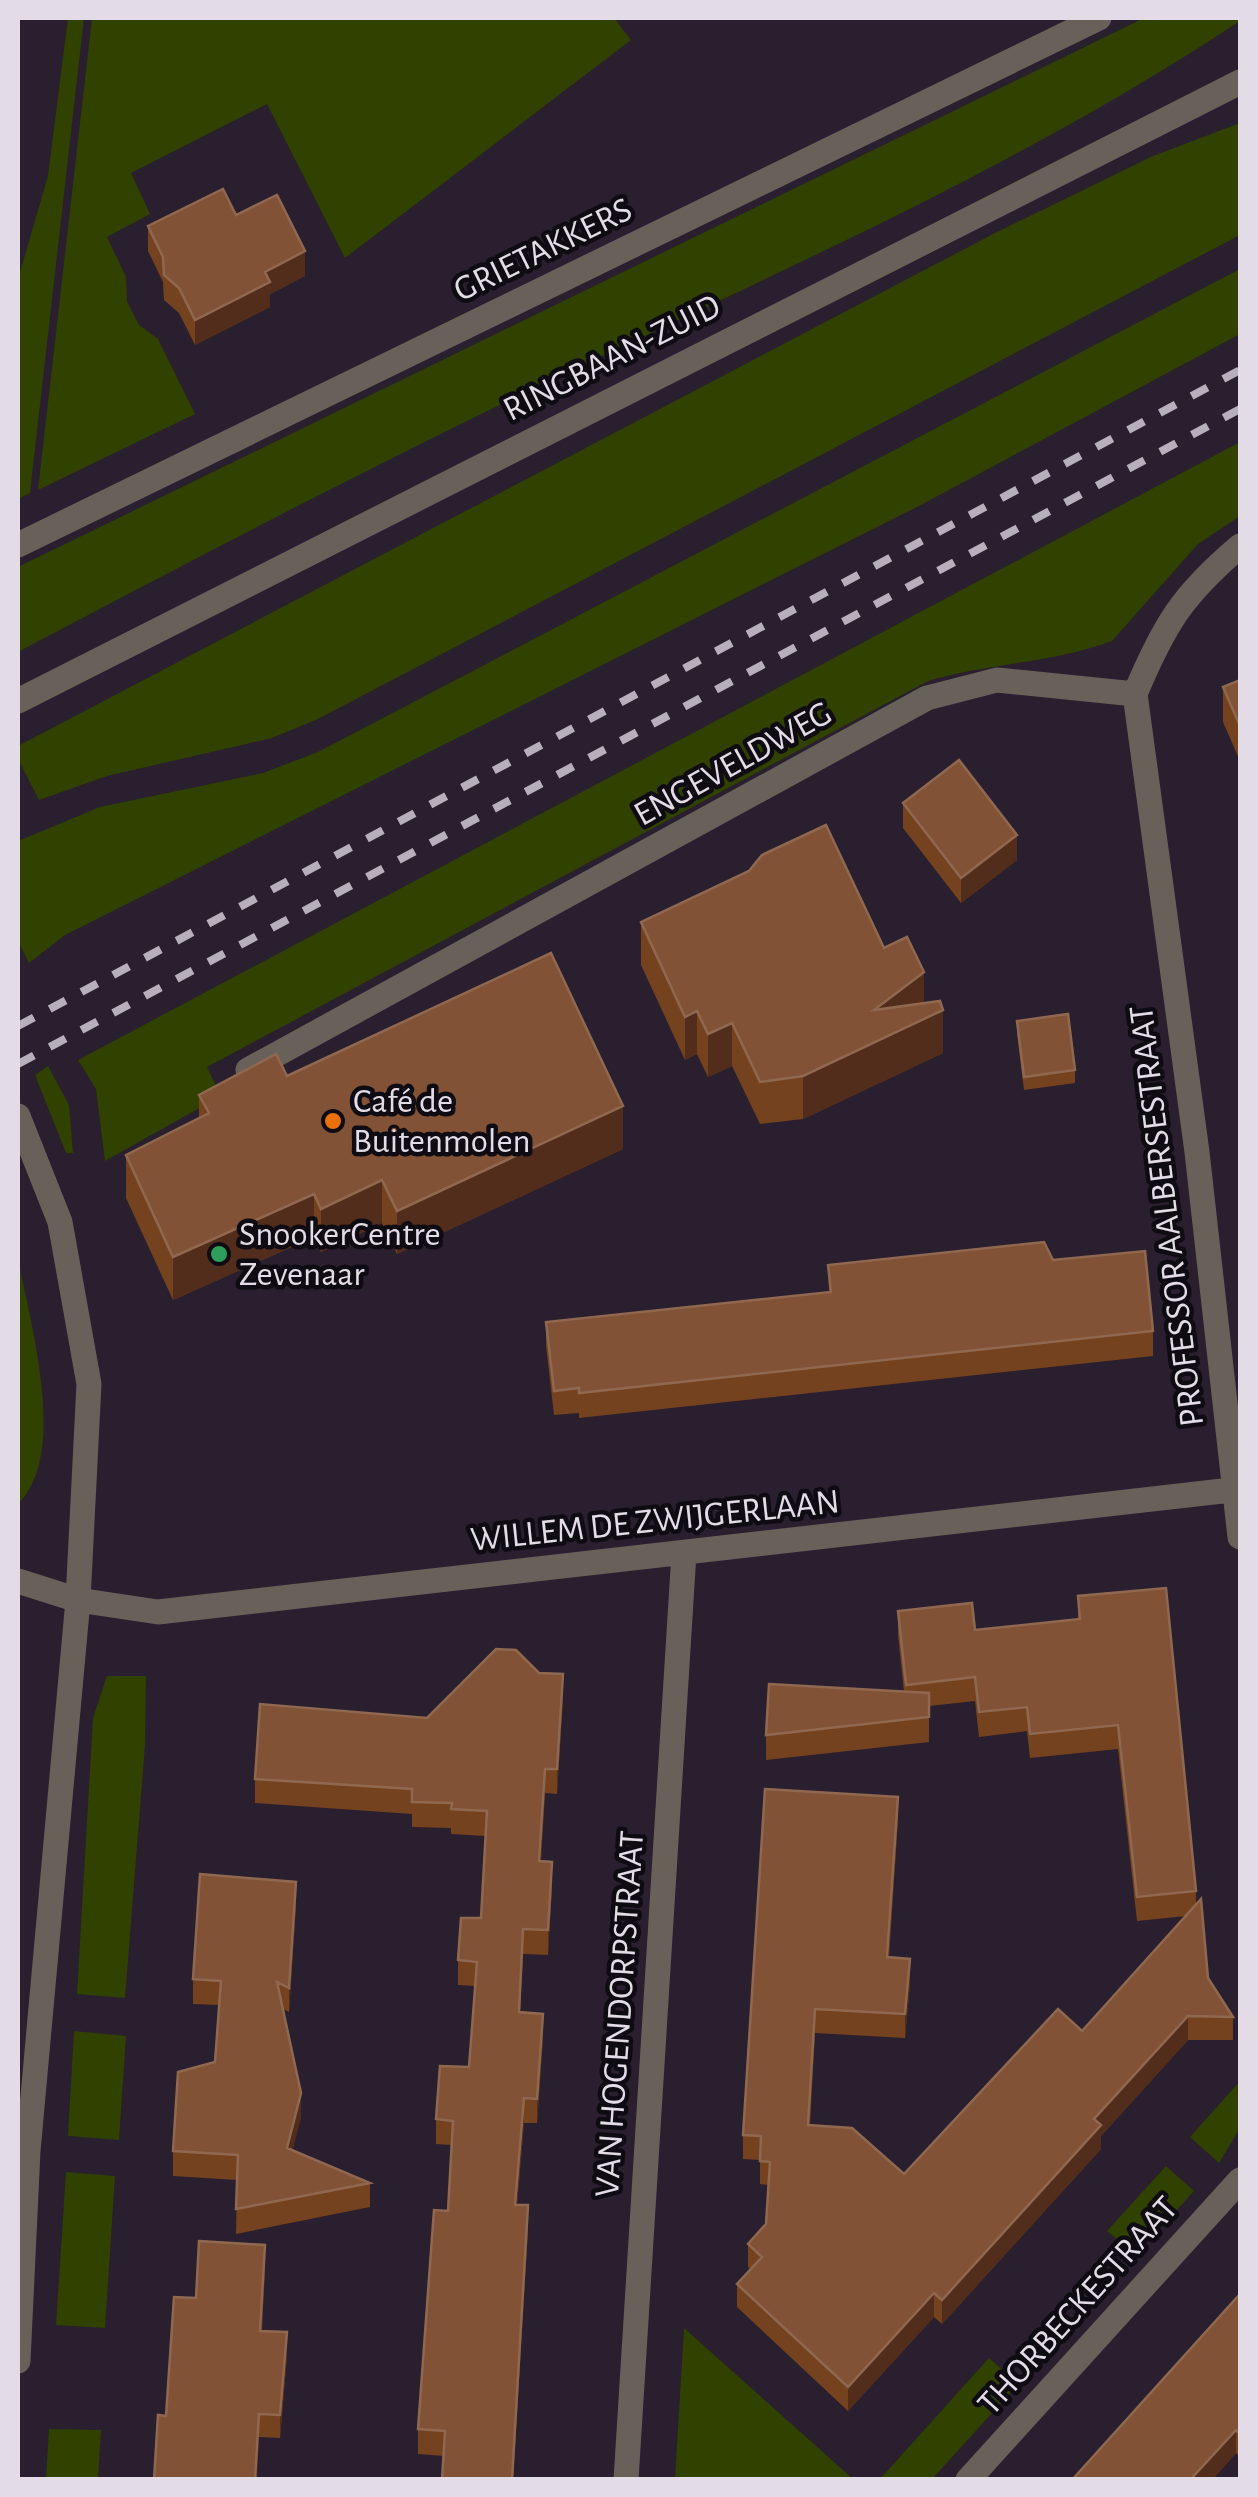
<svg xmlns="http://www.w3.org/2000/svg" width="1258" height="2497" font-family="'Alegreya Sans',sans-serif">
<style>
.green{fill:#304100}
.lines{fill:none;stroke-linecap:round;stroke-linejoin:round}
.minor{stroke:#68615a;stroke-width:25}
.rail{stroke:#b7afbb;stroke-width:8;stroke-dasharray:18 18;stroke-linecap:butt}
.wall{fill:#75421f}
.shaded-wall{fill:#522d1c}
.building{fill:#815235;stroke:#906850;stroke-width:2.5}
.food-dot{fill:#e8710a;stroke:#0f0b12;stroke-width:4}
.leisure-dot{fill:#2e9e5b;stroke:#0f0b12;stroke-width:4}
.labels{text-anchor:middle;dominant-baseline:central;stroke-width:9;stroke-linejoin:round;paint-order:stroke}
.street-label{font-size:35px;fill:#e3dce7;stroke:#0f0b12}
.poi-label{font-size:35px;fill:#e3dce7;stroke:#0f0b12;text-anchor:start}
</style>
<rect width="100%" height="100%" fill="#291f2e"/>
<!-- green -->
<path class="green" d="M68 18H84L30 493 18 499V279L48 176Z
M92 18H614L631 40 345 258 267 104 131 173 150 214 107 237 126 277 127 301 139 325 158 339 195 414 38 490Z
M1144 18H1240V21C1028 162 793 265 564 374 379 462 198 557 18 652V567Z
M1240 123V235L318 719 272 738 107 776 39 800 18 759V746L993 234 1153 156Z
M1240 269V334L919 506 65 935 29 963 18 941V841L100 807 263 773 318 752Z
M1240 442V516L1198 544 1112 641C1054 663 988 663 928 681L207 1067 221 1096 105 1161 96 1089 78 1060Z
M48 1066 69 1105 73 1153H66L35 1075Z
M18 1259C30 1322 69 1454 18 1504Z
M107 1676H146L145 1745 125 1998 77 1994 93 1718Z
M74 2031 126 2036 119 2140 68 2136Z
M1240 2081V2128L1219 2163 1190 2137Z
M1166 2166 1194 2191 1136 2255 1107 2231Z
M66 2172 115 2176 105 2328 56 2325Z
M684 2328 853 2479H675Z
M989 2358 1016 2382 1014 2389 932 2479H880Z
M49 2429 101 2430 98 2479H46Z"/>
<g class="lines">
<!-- minor -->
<path class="minor" d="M18 545 1099 18
M1135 694 1197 1152 1240 1537
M18 701 1240 82
M248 1070 927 698 997 680 1135 694C1164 625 1182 595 1240 546
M18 1116 60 1222 89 1384 78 1600 28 2151 18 2361
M18 1581 78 1600 158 1612 1240 1489
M626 2480 684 1553
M968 2480 1240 2180"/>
<!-- rail -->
<path class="rail" d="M18 1026 1240 370
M18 1064 1240 409"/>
</g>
<!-- wall -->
<path class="wall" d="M236 215 305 276 270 294V307L195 345 179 313 164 300 163 282 148 251V226Z
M1240 680V761L1223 722V687Z
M903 803 1017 860 961 903 903 828Z
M641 922 884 948 924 1003 943 1053 803 1119 760 1124 732 1066 708 1077 697 1054 685 1060 641 965Z
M1017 1021 1075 1070V1083L1024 1090 1017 1034Z
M287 1076 623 1149 397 1254 382 1223 321 1252 314 1237 173 1300 126 1198V1155L199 1118V1095Z
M1053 1260 1153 1331V1356L579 1418V1413L554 1415 546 1346V1322L829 1292 828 1265Z
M1078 1596 1196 1891V1905L1208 1978 1233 2017V2040H1188L1101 2136V2149L942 2324 934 2317 848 2411 737 2307V2284L750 2269 748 2267V2244L766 2224 769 2185 760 2184V2160L743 2159V2135L898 1820 889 1958 910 1983 905 2038 815 2033 810 2125 904 2174 1082 2031 1186 1916 1137 1921 1118 1749 1030 1758 1027 1731 979 1737 975 1701 929 1706V1742L766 1760V1735L904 1692 898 1635V1611L975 1630 1078 1619Z
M563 1699 557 1794 545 1793 541 1861 552 1887 548 1955 523 1954 520 2012 543 2039 537 2123H524L517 2205 528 2230 513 2480H442L444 2456 418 2454V2429L448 2211 452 2145 436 2144V2119L469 2067 475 1986 458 1985V1960L481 1918 486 1836 451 1834V1828L412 1827V1814L255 1803V1779L427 1718Z
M296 1906 289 2012 283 2009 301 2117 292 2150 370 2183V2207L236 2234 237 2180 173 2176V2151L215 2062 219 2005 193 2004V1979Z
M265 2269 262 2331 287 2356 280 2438 259 2437 166 2416 196 2298Z
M1240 2294V2457L1236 2453 1212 2480H1072Z"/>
<!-- shaded-wall -->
<path class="shaded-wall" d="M305 251V276L270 294V307L195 345V320L265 272Z
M1017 835V860L961 903V878Z
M924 972V1015L943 1010V1053L803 1119V1076L874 1010Z
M697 1011V1054L685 1060V1017Z
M732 1023V1066L708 1077V1034Z
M623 1106V1149L397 1254V1211Z
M382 1180V1223L321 1252V1209Z
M314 1194V1237L173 1300V1257Z
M563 1674V1699L557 1794V1769Z
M545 1769V1793L539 1886V1861Z
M898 1797V1820L887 1981V1957Z
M552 1862V1887L548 1955V1930Z
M296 1882V1906L289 2012V1988Z
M523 1929V1954L519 2037V2012Z
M910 1959V1983L905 2038V2014Z
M815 2009V2033L808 2149V2125Z
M543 2014V2039L537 2123V2099Z
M1188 2016V2040L1101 2136V2149L942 2324V2300L1094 2119Z
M301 2093V2117L287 2172V2148Z
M524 2098V2123L515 2229V2205Z
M528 2205V2230L513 2480H512Z
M265 2245V2269L260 2354V2331Z
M934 2293V2317L848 2411V2387Z
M287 2332V2356L280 2438V2415Z
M259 2414V2437L257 2480H255Z
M1236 2430V2453L1212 2480H1190Z"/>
<!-- building -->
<path class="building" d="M223 189 236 215 277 195 305 251 265 272 270 282 195 320 179 288 164 275 163 257 148 226Z
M1240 680V726L1223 687Z
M959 760 1017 835 961 878 903 803Z
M826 825 884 948 907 937 924 972 874 1010 940 1001 943 1010 803 1076 760 1082 732 1023 708 1034 697 1011 685 1017 641 922 749 871 762 855Z
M551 953 623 1106 397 1211 382 1180 321 1209 314 1194 173 1257 126 1155 209 1113 199 1095 276 1054 287 1076Z
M1068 1014 1075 1070 1024 1077 1017 1021Z
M1044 1242 1053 1260 1145 1251 1153 1331 579 1393V1388L554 1391 546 1322 831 1292 828 1265Z
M1166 1588 1196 1891 1137 1897 1118 1725 1030 1734 1027 1707 979 1712 975 1677 906 1685 898 1611 972 1603 975 1630 1080 1619 1078 1596Z
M496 1649 516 1650 539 1673 563 1674 557 1769H545L539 1861 552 1862 548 1930 523 1929 519 2012 543 2014 537 2099 524 2098 515 2205H528L512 2480H442L445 2431 418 2429 434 2210 448 2211 453 2121 436 2119 440 2066 469 2067 477 1962 458 1960 461 1918H481L487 1811 451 1809 452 1803 412 1802V1789L255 1779 260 1704 427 1718Z
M769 1684 929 1693V1717L766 1735Z
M765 1789 898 1797 887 1957 910 1959 905 2014 815 2009 808 2125 852 2128 904 2174 1058 2009 1082 2031 1201 1899 1208 1978 1233 2017 1188 2016 1094 2119 1101 2125 942 2300 934 2293 848 2387 737 2284 762 2257 748 2244 766 2224 770 2162 760 2161 761 2136 743 2135Z
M200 1874 296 1882 289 1988 277 1982 301 2093 287 2148 370 2183 236 2209 238 2155 173 2151 178 2072 215 2062 221 1981 193 1979Z
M199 2241 265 2245 260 2331 287 2332 280 2415 259 2414 255 2480H154L158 2415 166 2416 174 2297 196 2298Z
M1240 2294V2434L1236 2430 1190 2480H1072Z"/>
<!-- markers -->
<circle class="food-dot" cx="333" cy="1121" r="10"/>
<circle class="leisure-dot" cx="219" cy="1254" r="10"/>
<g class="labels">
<!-- street labels -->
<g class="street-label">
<text transform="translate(543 250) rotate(-26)">GRIETAKKERS</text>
<text transform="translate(612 358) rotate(-27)">RINGBAAN-ZUID</text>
<text transform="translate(733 764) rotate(-29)">ENGEVELDWEG</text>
<text transform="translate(1167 1216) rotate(-97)">PROFESSOR AALBERSESTRAAT</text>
<text transform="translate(655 1521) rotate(-6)">WILLEM DE ZWIJGERLAAN</text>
<text transform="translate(620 2014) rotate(-86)">VAN HOGENDORPSTRAAT</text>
<text transform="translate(1078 2306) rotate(-48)">THORBECKESTRAAT</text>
</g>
<!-- poi labels -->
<g class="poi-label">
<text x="353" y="1101">Café de<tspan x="353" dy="40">Buitenmolen</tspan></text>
<text x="239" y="1234">SnookerCentre<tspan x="239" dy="40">Zevenaar</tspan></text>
</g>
</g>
<!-- border -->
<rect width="1258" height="2497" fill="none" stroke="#e3dce7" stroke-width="40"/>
</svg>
